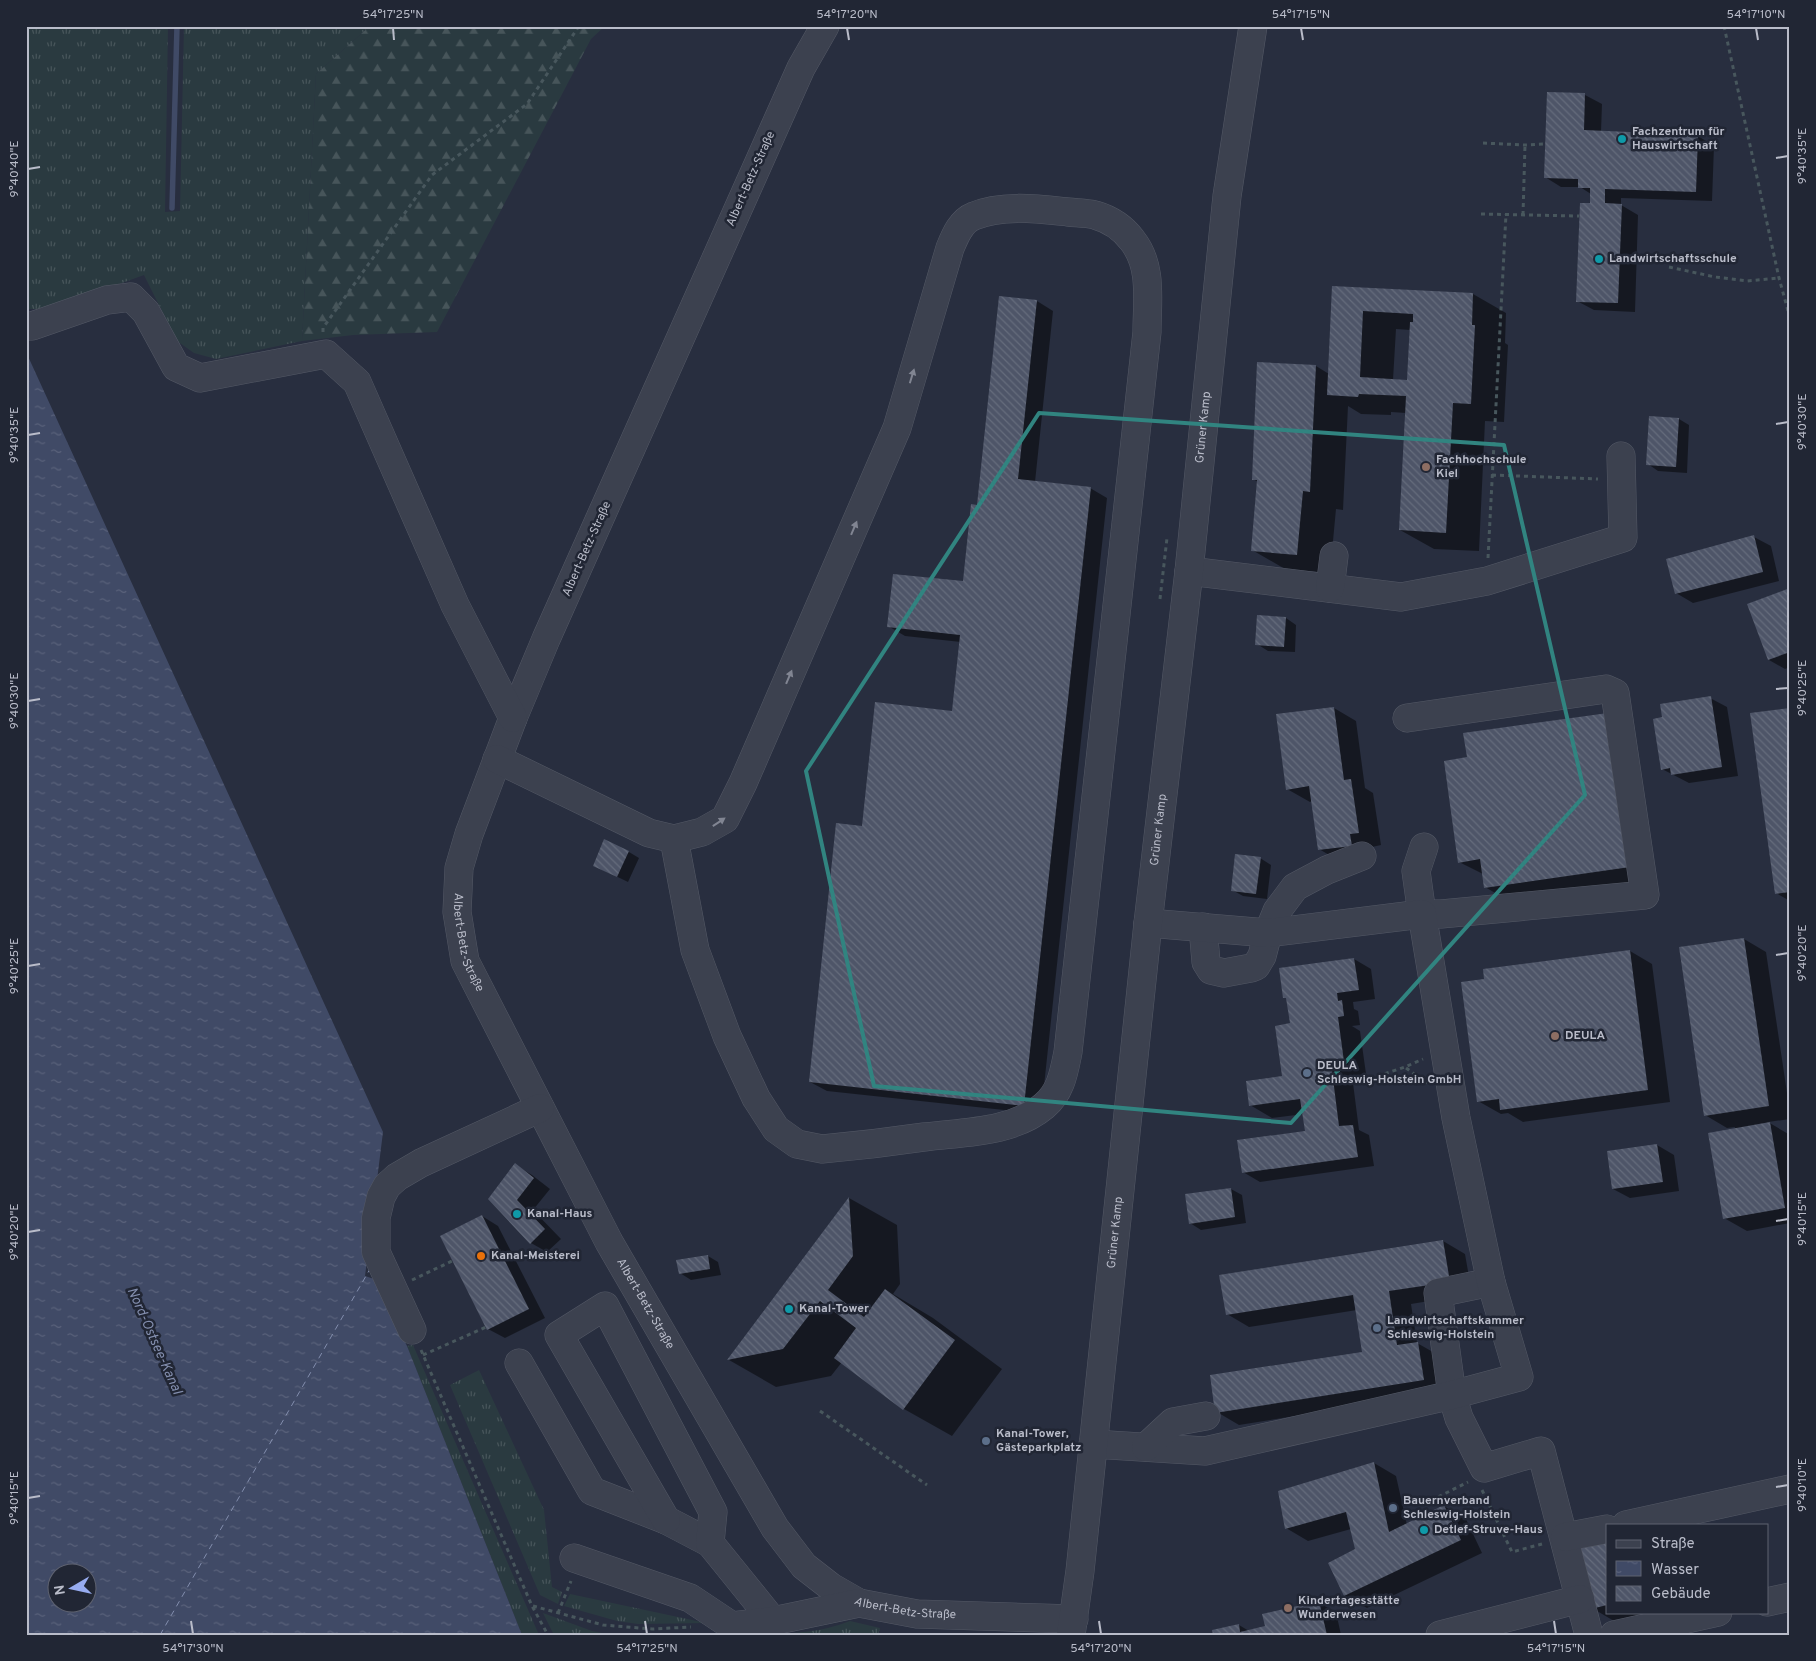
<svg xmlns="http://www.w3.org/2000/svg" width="1816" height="1661" font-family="Overpass,sans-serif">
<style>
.grass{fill:url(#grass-tufts)}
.forest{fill:url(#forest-firs)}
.water{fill:url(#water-ripples);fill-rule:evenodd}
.shadow{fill:#0007;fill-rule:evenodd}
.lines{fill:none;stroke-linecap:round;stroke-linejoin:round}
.stream{stroke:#404a66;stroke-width:5.5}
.ferry{stroke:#838eae;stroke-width:1;stroke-dasharray:6 5;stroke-linecap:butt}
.building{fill:url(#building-back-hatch);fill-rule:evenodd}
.minor-casing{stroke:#545966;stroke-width:29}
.path{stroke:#48575d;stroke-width:3;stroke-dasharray:4 4;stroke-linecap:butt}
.minor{stroke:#3c414f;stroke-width:28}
.oneway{fill:#818592}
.marked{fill:none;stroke:#318480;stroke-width:4;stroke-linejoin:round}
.ticks{fill:none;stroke:#b9bcc9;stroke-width:2}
.culture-dot{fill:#0f9aa8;stroke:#212634;stroke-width:2}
.education-dot{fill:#8d6e63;stroke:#212634;stroke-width:2}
.service-dot{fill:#5c6f8a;stroke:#212634;stroke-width:2}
.food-dot{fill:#e8710a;stroke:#212634;stroke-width:2}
.labels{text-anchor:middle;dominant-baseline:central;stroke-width:5;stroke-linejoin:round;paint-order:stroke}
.poi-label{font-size:12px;font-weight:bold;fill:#b9bcc9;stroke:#212634;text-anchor:start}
.street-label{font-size:12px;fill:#b9bcc9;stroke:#212634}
.water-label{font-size:14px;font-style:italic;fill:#838eae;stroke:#212634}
.neatline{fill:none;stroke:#b9bcc9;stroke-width:2}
.ticks-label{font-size:12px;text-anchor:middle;fill:#b9bcc9}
</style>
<defs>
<pattern id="grass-tufts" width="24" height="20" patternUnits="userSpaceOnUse" patternTransform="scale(1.25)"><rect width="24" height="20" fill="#2a3a40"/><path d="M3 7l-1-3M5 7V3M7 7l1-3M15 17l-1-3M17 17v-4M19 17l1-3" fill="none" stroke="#47555a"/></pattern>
<pattern id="forest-firs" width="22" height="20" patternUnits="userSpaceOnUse" patternTransform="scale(1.25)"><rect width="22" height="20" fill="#2a3a40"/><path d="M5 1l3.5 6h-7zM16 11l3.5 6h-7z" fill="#47555a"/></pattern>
<pattern id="water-ripples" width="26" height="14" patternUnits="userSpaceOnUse" patternTransform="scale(1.25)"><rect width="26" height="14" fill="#404a66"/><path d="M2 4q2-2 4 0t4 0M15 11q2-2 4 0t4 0" fill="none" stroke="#5a627b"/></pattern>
<pattern id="building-back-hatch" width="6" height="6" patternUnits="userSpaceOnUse" patternTransform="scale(1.25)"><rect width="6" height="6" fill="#4e5568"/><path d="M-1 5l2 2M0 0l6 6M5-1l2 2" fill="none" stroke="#656c7c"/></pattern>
</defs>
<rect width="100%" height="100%" fill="#282e3f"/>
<!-- grass -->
<path class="grass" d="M26 26H168L165 212 180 211 184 26H370L316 74 302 341 216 359 194 353 177 341 144 275 50 309H26Z
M413 1345 539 1635H522L407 1346Z
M479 1370 544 1510 552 1587 562 1592 558 1604 540 1595 450 1385Z
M570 1594 706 1623 638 1624 617 1621 564 1606Z
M543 1613 592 1631 612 1635H554Z
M850 1621 880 1628 878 1635H754C789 1633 817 1634 850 1621Z"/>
<!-- forest -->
<path class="forest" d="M370 26H605L591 39 437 332 353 335 302 341 316 74Z"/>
<!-- water -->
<path class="water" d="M26 352 383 1132 365 1276 374 1279 407 1346 522 1635H26ZM58 1574H88V1604H58Z"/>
<!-- shadow -->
<path class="shadow" d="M1548 93 1585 95 1602 104 1601 132 1698 136 1714 146 1712 201 1621 198V205L1638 215 1635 312 1594 310 1577 301 1591 194 1580 187H1561L1545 177Z
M1333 287 1473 294 1506 313 1505 343 1508 345 1504 422 1485 421 1479 551 1434 549 1400 530 1406 413 1391 412V415L1361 414 1348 406 1343 510 1336 509 1330 573 1285 569 1252 550 1258 482 1253 479 1259 363 1316 366 1329 374ZM1396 329 1410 330 1408 381 1393 380Z
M1037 301 1053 311 1035 482 1090 488 1107 498 1041 1114 827 1091 810 1082 863 827 953 712 961 642 905 636 888 626 964 583 978 506Z
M1679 419 1689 425 1687 473 1658 471 1648 464Z
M1754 537 1771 546 1779 581 1693 603 1676 593Z
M1790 590V667L1785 669 1769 660Z
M1286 618 1296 625 1295 652 1268 651 1257 644Z
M1710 698 1727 707 1738 776 1689 783 1662 769 1663 718Z
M1334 708 1356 721 1365 788 1373 793 1381 845 1372 847 1373 858 1341 862 1319 849 1312 801 1310 802 1287 789Z
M1790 709V901L1776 893Z
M1445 762 1652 879 1507 900 1485 887 1483 874 1459 862Z
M629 852 639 858 628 882 595 866Z
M1260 858 1271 865 1267 899 1243 896 1232 890Z
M1744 939 1766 952 1790 1113V1119L1768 1122 1790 1135V1223L1747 1231 1724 1218 1735 1127 1727 1128 1705 1115Z
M1630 951 1652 964 1670 1102 1523 1122 1508 1113 1501 1114 1478 1101Z
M1354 959 1371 969 1375 999 1353 1002 1354 1009 1358 1011 1360 1025 1352 1026 1360 1031 1367 1081 1353 1083 1359 1130 1369 1135 1374 1166 1260 1182 1243 1172 1306 1132 1304 1114 1272 1118 1250 1105 1283 1077 1294 1024Z
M1657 1145 1674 1155 1679 1191 1630 1198 1613 1189Z
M515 1165 532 1175 550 1189 533 1210 561 1239 547 1252 531 1243 489 1199Z
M1231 1189 1242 1195 1246 1223 1201 1230 1190 1223Z
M849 1198 897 1225 900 1284 893 1294 933 1318 1002 1369 952 1436 904 1409 842 1362 831 1376 776 1387 729 1360Z
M482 1216 498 1226 545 1318 505 1338 488 1329Z
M1443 1241 1465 1254 1472 1294 1411 1304 1417 1343 1440 1356 1445 1392 1239 1425 1217 1412 1363 1353 1357 1310 1249 1327 1227 1314 1221 1276Z
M708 1256 718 1262 721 1275 691 1280 680 1273Z
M1374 1463 1396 1476 1407 1525 1444 1506 1466 1519 1482 1553 1367 1608 1345 1596 1357 1550 1351 1529 1308 1541 1286 1528Z
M1607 1539V1612H1652L1614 1621 1592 1608Z
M1319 1603 1336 1612 1341 1635H1214L1239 1625 1249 1631 1267 1627Z"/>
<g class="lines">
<!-- stream -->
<path class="stream" d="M172 208 177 26"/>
<!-- ferry -->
<path class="ferry" d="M160 1635 370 1269"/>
</g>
<!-- building -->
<path class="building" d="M1547 92 1585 93 1584 130 1698 135 1696 192 1605 189V203L1622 204 1618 303 1576 302 1580 203H1590V188H1578V179L1544 178Z
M1332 286 1473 293 1472 325H1475L1471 404 1453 403 1446 533 1399 530 1406 396 1359 394 1358 397 1327 395ZM1363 311 1413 314V322H1410L1407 380 1360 377Z
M999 296 1037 300 1018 479 1091 487 1024 1106 809 1082 836 823 862 826 875 702 952 711 960 635 887 627 893 574 963 581 971 504 977 505Z
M1257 362 1316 365 1310 492 1303 491 1297 555 1251 551 1257 480H1252Z
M1649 416 1679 418 1676 467 1646 465Z
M1754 535 1763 572 1675 594 1666 559Z
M1790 588V652L1768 660 1747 604Z
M1257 615 1286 617 1284 647 1255 645Z
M1711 696 1722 767 1671 775 1670 768 1661 770 1653 719 1662 717 1660 704Z
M1334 707 1344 780 1351 779 1359 833 1350 834 1352 846 1318 850 1309 786 1286 790 1276 714Z
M1790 708V892L1775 894 1750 713Z
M1608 713 1630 867 1484 888 1480 859 1458 863 1444 761 1467 757 1463 733Z
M604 839 629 851 617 877 593 866Z
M1235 854 1261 857 1256 894 1231 891Z
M1744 938 1769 1106 1704 1116 1679 947Z
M1630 950 1648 1090 1500 1110 1499 1099 1477 1102 1461 982 1484 979 1483 969Z
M1354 958 1359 990 1337 993 1338 1001 1342 1000 1344 1016 1338 1017 1345 1069 1332 1071 1339 1126 1353 1125 1358 1157 1242 1173 1237 1140 1305 1131 1300 1099 1249 1106 1246 1081 1282 1076 1275 1026 1290 1023 1286 998H1283L1279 968Z
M1770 1122 1785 1208 1723 1219 1708 1133Z
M1657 1144 1663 1182 1612 1189 1607 1151Z
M515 1163 534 1178 517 1200 545 1229 530 1244 488 1199Z
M1231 1188 1235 1217 1189 1224 1185 1194Z
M849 1197 853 1256 828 1290 864 1317 885 1289 955 1340 903 1410 834 1358 856 1328 820 1301 783 1349 727 1360Z
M482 1215 529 1309 487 1330 440 1236Z
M1443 1240 1450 1282 1389 1291 1397 1345 1418 1342 1424 1380 1215 1413 1210 1375 1362 1352 1353 1295 1226 1315 1219 1275Z
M708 1255 710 1269 679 1274 676 1260Z
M1374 1462 1389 1532 1444 1505 1461 1540 1344 1596 1328 1563 1355 1549 1346 1512 1285 1529 1278 1491Z
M1607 1538V1605L1591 1609 1576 1545Z
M1319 1601 1327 1635H1213L1212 1630 1239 1624 1240 1632 1265 1626 1262 1614Z"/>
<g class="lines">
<defs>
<g id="minor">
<path id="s1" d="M825 26 801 68 546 639 513 718 469 834 459 868 457 912 465 961 609 1242 775 1528 804 1566 831 1587 859 1603 917 1614 1074 1619"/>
<path d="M26 326H32L107 300 131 297 146 312 176 367 200 378 326 354 357 382 455 605 513 718"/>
<path d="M1189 571 1401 597 1487 581 1623 538 1621 456"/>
<path d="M1330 588 1334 556"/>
<path d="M1407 718 1606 689 1615 693 1645 895 1441 914H1422L1416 871 1424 847"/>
<path d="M497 759 649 833 674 839 702 832 725 819 743 783 897 428 950 248C955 236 961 221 974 216 1002 204 1039 209 1068 212 1077 213 1087 213 1095 215 1109 219 1123 228 1132 240 1153 266 1147 300 1147 332L1068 1052C1064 1072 1061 1092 1044 1106 1012 1133 963 1132 924 1137 890 1142 856 1146 822 1149L797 1144 776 1129 756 1098 727 1036 695 950 674 839"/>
<path d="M1203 927 1206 962 1211 970 1224 973 1251 968 1256 966 1262 956 1268 933 1277 911 1295 887 1327 870 1362 856"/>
<path d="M1491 1282 1438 1293 1452 1395 1459 1418 1484 1468 1541 1451 1589 1635"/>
<path d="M412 1330 376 1252V1218L381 1197 387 1186 397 1177 421 1163 540 1108"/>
<path d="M519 1363 592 1491 666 1520 710 1543"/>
<path d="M1093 1444 1205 1451 1452 1395 1519 1377 1491 1282 1456 1118 1422 914 1268 933 1148 923"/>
<path d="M1146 1447 1173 1422 1206 1416"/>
<path d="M666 1520 559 1335 605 1306 713 1512 710 1543 773 1621"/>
<path d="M1626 1525 1790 1489"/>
<path d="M1565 1537 1607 1529"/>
<path d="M574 1558 690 1598 732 1626 773 1621 859 1603"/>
<path d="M1767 1602 1790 1597"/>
<path id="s2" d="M1071 1635 1080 1571 1148 923 1189 571 1227 196 1253 26"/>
<path d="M1440 1635 1580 1599"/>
<path d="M1614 1635 1718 1612"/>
</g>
</defs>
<!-- minor casing -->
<use href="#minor" class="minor-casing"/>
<!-- path -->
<path class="path" d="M1724 26 1779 278 1790 318
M1483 143 1525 145 1545 144
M1481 214 1579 216
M1523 215 1525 145
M1669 267 1715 277 1747 281 1779 278
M323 332V328L432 175 527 104 579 26
M1492 475 1598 479
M1488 558 1506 214
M1160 599 1167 538
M1406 1068 1427 1083
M1362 1081 1405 1067 1423 1059
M412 1280 452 1261
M421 1350 532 1606 548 1635
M423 1355 486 1327
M820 1411 927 1485
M1482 1490 1512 1552 1542 1544
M1424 1504 1468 1482
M533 1606 603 1625 652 1629 691 1627
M558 1613 571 1581"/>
<!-- minor -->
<use href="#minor" class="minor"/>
</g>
<!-- one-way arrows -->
<defs><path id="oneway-solid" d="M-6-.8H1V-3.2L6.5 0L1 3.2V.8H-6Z" transform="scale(1.25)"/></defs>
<g class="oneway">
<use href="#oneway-solid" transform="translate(912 376) rotate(-73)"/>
<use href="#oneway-solid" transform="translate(854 528) rotate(-67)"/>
<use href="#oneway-solid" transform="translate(789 677) rotate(-67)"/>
<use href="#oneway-solid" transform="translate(719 822) rotate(-34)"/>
</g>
<!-- marked area -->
<path class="marked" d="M1039 413 1504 445 1585 795 1291 1123 874 1086 806 771Z"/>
<!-- ticks -->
<path class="ticks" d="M393 28 394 40M847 28 849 40M1301 28 1303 40M1756 28 1758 40M1776 158 1788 156M28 169 40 167M1776 424 1788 422M28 435 40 433M1776 689 1788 688M28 701 40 699M1776 955 1788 953M28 966 40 964M1776 1221 1788 1219M28 1232 40 1230M1776 1487 1788 1485M28 1498 40 1496M191 1621 193 1634M645 1621 647 1634M1099 1621 1101 1634M1554 1621 1556 1634"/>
<!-- markers -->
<g class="culture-dot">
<circle cx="1622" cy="139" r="5"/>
<circle cx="1599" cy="259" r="5"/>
<circle cx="517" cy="1214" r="5"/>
<circle cx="789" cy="1309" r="5"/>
<circle cx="1424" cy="1530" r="5"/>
</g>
<g class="education-dot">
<circle cx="1426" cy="467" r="5"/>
<circle cx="1555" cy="1036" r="5"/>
<circle cx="1288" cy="1608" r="5"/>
</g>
<g class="service-dot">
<circle cx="1307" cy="1073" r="5"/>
<circle cx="1377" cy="1328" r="5"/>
<circle cx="986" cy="1441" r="5"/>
<circle cx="1393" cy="1508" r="5"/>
</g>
<circle class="food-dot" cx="481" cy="1256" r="5"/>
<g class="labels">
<!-- poi labels -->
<g class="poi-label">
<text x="1632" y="132">Fachzentrum für<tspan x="1632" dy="14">Hauswirtschaft</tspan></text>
<text x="1609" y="259">Landwirtschaftsschule</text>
<text x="1436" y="460">Fachhochschule<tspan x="1436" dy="14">Kiel</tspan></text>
<text x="1565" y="1036">DEULA</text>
<text x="1317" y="1066">DEULA<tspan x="1317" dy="14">Schleswig-Holstein GmbH</tspan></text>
<text x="527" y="1214">Kanal-Haus</text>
<text x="491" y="1256">Kanal-Meisterei</text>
<text x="799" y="1309">Kanal-Tower</text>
<text x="1387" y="1321">Landwirtschaftskammer<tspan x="1387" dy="14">Schleswig-Holstein</tspan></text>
<text x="996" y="1434">Kanal-Tower,<tspan x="996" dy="14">Gästeparkplatz</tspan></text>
<text x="1403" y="1501">Bauernverband<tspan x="1403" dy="14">Schleswig-Holstein</tspan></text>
<text x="1434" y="1530">Detlef-Struve-Haus</text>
<text x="1298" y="1601">Kindertagesstätte<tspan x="1298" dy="14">Wunderwesen</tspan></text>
</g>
<!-- street labels -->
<g class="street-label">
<text transform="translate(751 179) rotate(-66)">Albert-Betz-Straße</text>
<text stroke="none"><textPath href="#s2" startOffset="1215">Grüner Kamp</textPath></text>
<text transform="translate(587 549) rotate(-66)">Albert-Betz-Straße</text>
<text stroke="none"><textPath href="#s2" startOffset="810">Grüner Kamp</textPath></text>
<text stroke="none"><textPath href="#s1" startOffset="995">Albert-Betz-Straße</textPath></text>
<text stroke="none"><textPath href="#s2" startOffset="405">Grüner Kamp</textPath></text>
<text stroke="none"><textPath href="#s1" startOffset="1400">Albert-Betz-Straße</textPath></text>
<text stroke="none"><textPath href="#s1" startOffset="1820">Albert-Betz-Straße</textPath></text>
</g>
<!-- water labels -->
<g class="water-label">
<text transform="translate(154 1341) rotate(66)">Nord-Ostsee-Kanal</text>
</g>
</g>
<!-- border -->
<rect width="1816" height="1661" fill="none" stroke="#212634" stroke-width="55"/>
<!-- legend -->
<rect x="1606" y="1524" width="162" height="90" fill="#212634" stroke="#5e6270"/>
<rect x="1616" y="1540" width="25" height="8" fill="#3c414f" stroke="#5e6270"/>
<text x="1651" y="1548" font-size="15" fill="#b9bcc9">Straße</text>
<rect x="1616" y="1561" width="25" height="15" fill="url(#water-ripples)" stroke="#5e6270"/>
<text x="1651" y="1574" font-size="15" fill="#b9bcc9">Wasser</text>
<rect x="1616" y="1586" width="25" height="15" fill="url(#building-back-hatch)" stroke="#5e6270"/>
<text x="1651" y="1598" font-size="15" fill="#b9bcc9">Gebäude</text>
<!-- north arrow -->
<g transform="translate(72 1588) rotate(261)"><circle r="24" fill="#212634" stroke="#5e6270"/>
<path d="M0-4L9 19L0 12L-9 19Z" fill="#97acf0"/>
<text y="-8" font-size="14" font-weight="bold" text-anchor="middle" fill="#b9bcc9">N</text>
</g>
<rect x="28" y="28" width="1760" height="1606" class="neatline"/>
<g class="ticks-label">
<text x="393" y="18">54°17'25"N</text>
<text x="847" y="18">54°17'20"N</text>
<text x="1301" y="18">54°17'15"N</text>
<text x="1756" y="18">54°17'10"N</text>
<text transform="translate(1802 156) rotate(-90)" y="4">9°40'35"E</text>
<text transform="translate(14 169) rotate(-90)" y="4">9°40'40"E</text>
<text transform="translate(1802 422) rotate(-90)" y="4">9°40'30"E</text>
<text transform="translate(14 435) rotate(-90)" y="4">9°40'35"E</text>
<text transform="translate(1802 688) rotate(-90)" y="4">9°40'25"E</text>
<text transform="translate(14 701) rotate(-90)" y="4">9°40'30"E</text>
<text transform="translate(1802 953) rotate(-90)" y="4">9°40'20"E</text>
<text transform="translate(14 966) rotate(-90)" y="4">9°40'25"E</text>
<text transform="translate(1802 1219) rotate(-90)" y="4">9°40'15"E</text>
<text transform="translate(14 1232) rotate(-90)" y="4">9°40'20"E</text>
<text transform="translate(1802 1485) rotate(-90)" y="4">9°40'10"E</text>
<text transform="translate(14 1498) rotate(-90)" y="4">9°40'15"E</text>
<text x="193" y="1652">54°17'30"N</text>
<text x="647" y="1652">54°17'25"N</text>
<text x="1101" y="1652">54°17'20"N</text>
<text x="1556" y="1652">54°17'15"N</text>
</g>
</svg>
